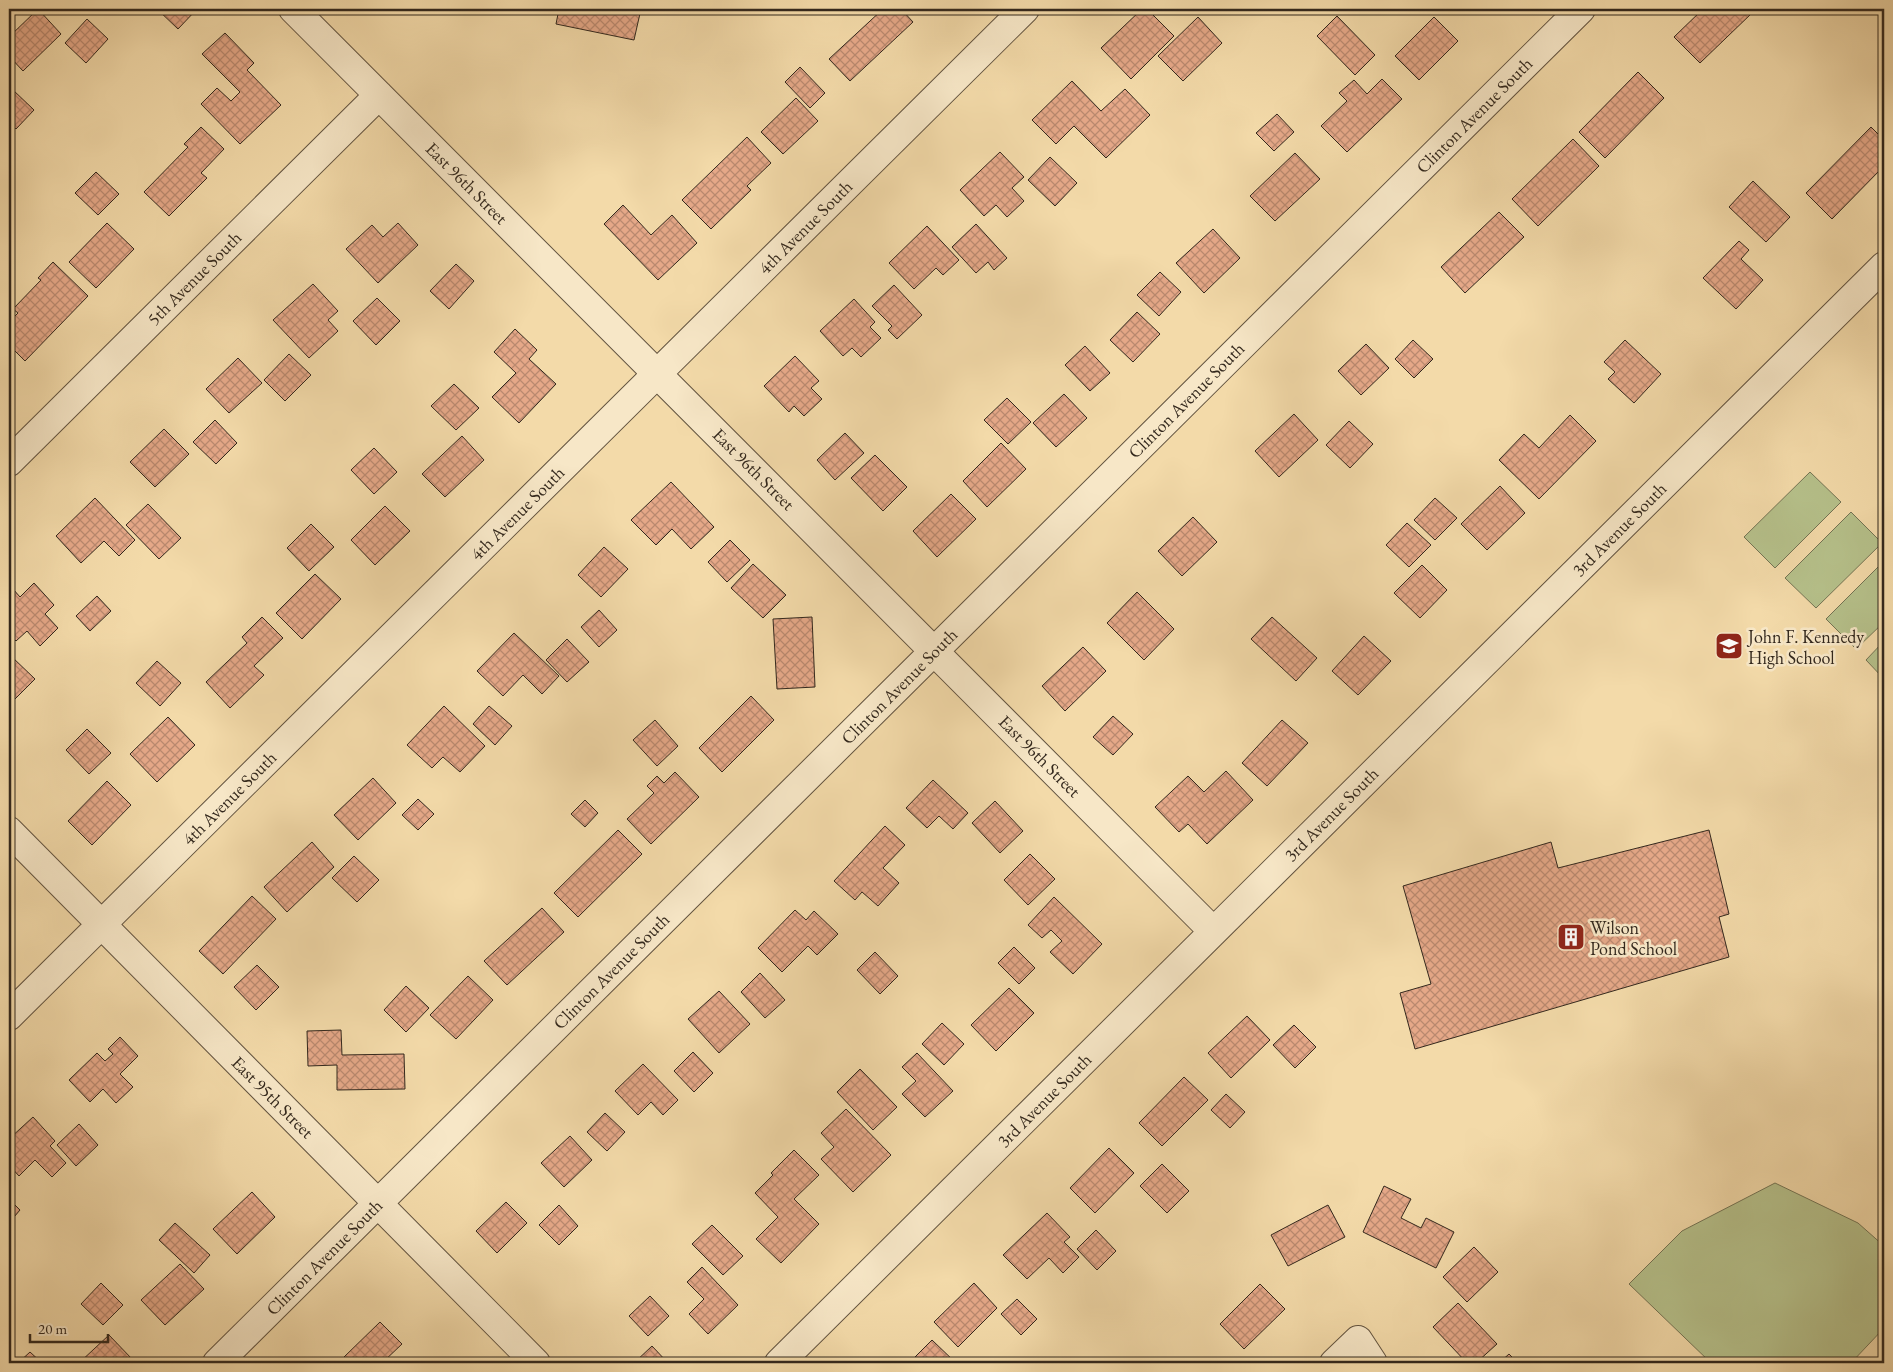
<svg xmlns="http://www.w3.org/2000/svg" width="1893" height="1372" font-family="'EB Garamond',serif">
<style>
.green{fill:#b6c18b;stroke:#747454}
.building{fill:url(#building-cross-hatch);stroke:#33281d}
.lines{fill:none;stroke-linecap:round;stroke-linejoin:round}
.minor-casing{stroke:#635440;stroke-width:30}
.minor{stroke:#f7e7c7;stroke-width:28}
.labels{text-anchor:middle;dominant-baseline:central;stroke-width:5;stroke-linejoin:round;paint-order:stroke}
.street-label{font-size:18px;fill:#33281d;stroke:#f7e7c7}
.poi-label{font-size:18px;fill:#33281d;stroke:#f7e7c7;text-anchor:start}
</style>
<defs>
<pattern id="building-cross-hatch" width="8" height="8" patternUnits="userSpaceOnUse" patternTransform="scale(1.25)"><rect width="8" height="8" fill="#e5a888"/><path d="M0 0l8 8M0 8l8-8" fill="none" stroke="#ba896f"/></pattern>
</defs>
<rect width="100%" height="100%" fill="#f3daa9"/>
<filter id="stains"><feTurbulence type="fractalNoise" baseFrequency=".004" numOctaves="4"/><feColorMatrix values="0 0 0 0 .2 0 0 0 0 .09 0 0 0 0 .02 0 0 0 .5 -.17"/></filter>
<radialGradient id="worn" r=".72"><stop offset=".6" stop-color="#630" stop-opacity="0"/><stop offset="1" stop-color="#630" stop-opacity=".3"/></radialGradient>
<!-- green -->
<path class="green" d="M1810 472 1841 502 1775 568 1744 537Z
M1851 512 1882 543 1816 608 1785 578Z
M1884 561V622L1856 649 1826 619Z
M1884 641V679L1866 660Z
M1775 1183 1858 1223 1884 1246V1328L1851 1363H1711L1629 1284 1682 1231Z"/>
<!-- building -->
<path class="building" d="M38 9 61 34 23 71 9 56V37Z
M157 9H197L178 29Z
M559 9H641L634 40 556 24Z
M883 9H901L913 22 850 81 829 59Z
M1142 9H1147L1174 36 1131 79 1101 48Z
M1703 9H1748L1752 13 1700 63 1674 37Z
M1337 16 1375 55 1355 75 1317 36Z
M1198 17 1222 43 1183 81 1158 56Z
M1434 17 1458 41 1419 80 1395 56Z
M87 19 108 39 86 63 65 43Z
M225 33 254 63 247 70 281 105 240 144 201 104 217 88 231 101 240 92 202 54Z
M800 67 825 93 810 108 785 82Z
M1638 72 1664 98 1605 158 1579 132Z
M1382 79 1402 99 1347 152 1321 126 1347 101 1339 93 1354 80 1367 94Z
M1072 81 1101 111 1125 89 1150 115 1106 158 1074 126 1056 144 1032 120Z
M12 89 34 110 16 129 9 122V93Z
M796 98 818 121 783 154 761 132Z
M1277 114 1294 132 1274 151 1256 133Z
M201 127 224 149 201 173 207 178 169 216 144 192 188 147 184 144Z
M1871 127 1884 140V166L1832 219 1806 193Z
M747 137 771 163 747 186 751 190 711 229 682 200Z
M1573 139 1599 166 1538 226 1512 199Z
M1000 152 1024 177 1012 188 1024 201 1007 217 996 205 984 216 960 190Z
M1295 153 1320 179 1275 221 1250 196Z
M1050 157 1077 183 1055 206 1028 180Z
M96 172 119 194 98 215 75 193Z
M1753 181 1790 217 1766 242 1729 207Z
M623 205 651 235 672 215 697 243 658 280 604 224Z
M1499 212 1524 237 1465 293 1441 267Z
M107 223 134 249 96 288 69 262Z
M398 223 418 245 378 283 346 249 372 225 383 237Z
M976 224 1007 258 994 270 988 262 976 273 952 247Z
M927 226 959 260 943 275 936 268 914 289 889 263Z
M1213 229 1240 258 1204 293 1176 263Z
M1739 241 1749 250 1741 259 1763 280 1736 309 1703 278Z
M53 262 88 296 25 361 9 345V322L18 313 13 309 41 280 38 278Z
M456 264 474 281 449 309 430 291Z
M1160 272 1181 292 1159 316 1137 295Z
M313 284 338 311 328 320 338 331 309 358 273 320Z
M894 285 922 315 897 339 888 330 892 326 872 306Z
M377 298 400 321 376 345 353 321Z
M854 299 875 322 870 327 881 338 861 357 852 348 843 356 820 331Z
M1137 312 1160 334 1133 362 1110 340Z
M515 329 537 350 529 359 556 384 519 423 492 397 516 373 494 352Z
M1413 340 1433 359 1414 378 1395 359Z
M1625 340 1661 374 1634 403 1608 379 1615 372 1604 362Z
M1366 344 1389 368 1361 395 1338 371Z
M1085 346 1110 373 1090 391 1065 365Z
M289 354 311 375 285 401 264 380Z
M795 356 819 381 811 388 822 399 804 416 794 406 789 412 764 386Z
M238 358 262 383 229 413 206 389Z
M454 384 479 408 456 430 431 406Z
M1064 394 1087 418 1056 447 1033 423Z
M1007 398 1031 422 1008 444 984 420Z
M1294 414 1318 440 1279 477 1255 451Z
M1570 415 1596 441 1539 499 1499 460 1524 434 1539 448Z
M215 420 237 443 216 464 193 442Z
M1349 421 1373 444 1350 468 1326 445Z
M164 429 189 454 155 487 130 462Z
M845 433 864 453 835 480 817 460Z
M462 436 484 460 445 497 422 474Z
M1001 443 1026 469 987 507 963 481Z
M374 448 397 472 374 494 351 470Z
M875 455 907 487 883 511 851 478Z
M671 482 714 527 691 549 672 529 656 545 631 520Z
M1500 486 1525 513 1487 550 1461 524Z
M951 494 976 519 937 557 913 531Z
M95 498 135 540 119 556 104 541 81 563 56 536Z
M1435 498 1457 518 1435 540 1414 520Z
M148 504 181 538 159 559 126 525Z
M385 506 410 531 375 565 351 540Z
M1193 517 1217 542 1182 576 1158 551Z
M1407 523 1431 545 1409 567 1386 545Z
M311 524 334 547 309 571 287 548Z
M730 540 750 560 727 582 708 562Z
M604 547 628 569 601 597 578 575Z
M753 564 786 595 763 618 731 588Z
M1422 565 1447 590 1420 618 1394 593Z
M315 574 341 599 302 639 276 613Z
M34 583 54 605 45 614 58 628 40 646 27 631 16 641 9 634V593L13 589 20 597Z
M1137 592 1174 629 1144 660 1107 623Z
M97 596 111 611 90 631 76 616Z
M599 610 617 630 599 647 581 627Z
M262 617 283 638 254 666 264 675 230 708 206 682 247 643 242 637Z
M812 617 815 687 777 689 773 619Z
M1272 617 1317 658 1296 681 1251 639Z
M514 633 559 676 542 694 523 675 503 696 477 671Z
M1364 636 1391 661 1358 695 1332 671Z
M567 639 589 662 567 682 546 660Z
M1083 647 1106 671 1065 711 1042 686Z
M11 656 35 679 10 704 9 659Z
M157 661 181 683 160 706 136 683Z
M751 696 774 720 722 772 699 748Z
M444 706 485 746 460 772 443 757 432 768 407 745Z
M489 706 512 726 495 745 473 724Z
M1113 716 1133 734 1113 755 1093 737Z
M168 717 195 745 157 782 130 754Z
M655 720 678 746 657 766 633 740Z
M1282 720 1308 743 1267 786 1242 763Z
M87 729 111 753 89 774 66 750Z
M1226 771 1253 800 1207 844 1188 824 1179 832 1155 807 1188 776 1204 792Z
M675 772 699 797 651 844 627 819 654 793 647 786 657 776 664 783Z
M373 778 396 803 358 840 334 815Z
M933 780 968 813 953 829 939 816 927 828 906 808Z
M107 781 131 805 92 845 68 821Z
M418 799 434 814 418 830 402 815Z
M585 800 598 813 585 827 571 814Z
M995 801 1023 831 1000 853 972 823Z
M885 826 905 845 883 868 899 883 878 906 862 892 855 900 834 881Z
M618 830 642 854 578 917 554 893Z
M1709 830 1729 914 1719 917 1729 957 1415 1049 1400 993 1431 984 1403 886 1551 842 1558 868Z
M312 842 334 867 287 912 264 887Z
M1030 854 1055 879 1028 905 1004 880Z
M354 856 379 880 357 902 332 878Z
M252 896 276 919 223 974 199 951Z
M1054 897 1102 944 1073 974 1050 952 1062 941 1051 930 1042 938 1028 925Z
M542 908 564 932 507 985 484 961Z
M795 910 806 920 814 911 838 934 817 955 808 946 782 972 758 948Z
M1014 947 1035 968 1019 984 998 963Z
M875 952 898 976 880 994 857 970Z
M257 965 279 987 256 1010 234 987Z
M760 973 785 1000 765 1018 741 992Z
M468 976 493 1000 456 1039 430 1015Z
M406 986 429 1008 406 1032 384 1010Z
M1009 988 1034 1013 996 1051 971 1025Z
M719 991 750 1024 719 1053 688 1019Z
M1247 1016 1270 1040 1231 1078 1208 1053Z
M942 1023 964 1044 944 1065 922 1044Z
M1294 1025 1316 1047 1295 1068 1273 1045Z
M341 1030 342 1055 404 1054 405 1089 337 1090V1065L308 1066 307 1031Z
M120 1037 138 1056 120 1074 133 1087 116 1103 103 1089 90 1102 69 1080 97 1053 105 1061 113 1054 108 1049Z
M693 1052 713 1073 694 1092 674 1071Z
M917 1053 953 1091 925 1117 902 1094 916 1081 902 1067Z
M643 1064 678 1100 663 1115 651 1102 638 1115 615 1091Z
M860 1069 897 1107 873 1130 837 1092Z
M1184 1077 1208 1100 1162 1146 1139 1123Z
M1226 1094 1245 1112 1230 1128 1211 1110Z
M846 1109 891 1155 853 1192 821 1159 834 1147 821 1133Z
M605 1113 625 1132 607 1151 587 1132Z
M33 1117 55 1141 50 1146 66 1163 52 1177 35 1160 19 1176 9 1165V1139Z
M79 1124 98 1145 76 1166 57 1145Z
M570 1136 592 1160 564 1187 541 1163Z
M1109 1148 1134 1173 1095 1213 1070 1188Z
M794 1150 819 1175 794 1199 819 1224 781 1263 756 1239 778 1217 755 1193 773 1175 771 1173Z
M1162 1164 1189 1191 1167 1213 1140 1186Z
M1384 1186 1411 1199 1401 1218 1421 1228 1426 1218 1454 1232 1436 1268 1363 1232Z
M252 1192 275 1217 237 1254 213 1229Z
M9 1199 20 1210 9 1223Z
M506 1202 527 1223 497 1253 476 1231Z
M559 1205 578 1226 559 1245 539 1225Z
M1328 1205 1345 1237 1288 1266 1271 1235Z
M1047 1213 1070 1237 1064 1242 1079 1257 1063 1273 1049 1258 1027 1279 1003 1255Z
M175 1223 210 1255 194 1273 159 1240Z
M712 1225 743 1256 723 1275 692 1244Z
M1096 1230 1116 1251 1097 1270 1077 1249Z
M1474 1247 1498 1272 1467 1302 1443 1277Z
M180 1264 204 1289 165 1325 141 1300Z
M702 1267 738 1305 708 1334 689 1314 704 1299 687 1282Z
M101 1283 123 1305 103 1325 81 1304Z
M974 1283 997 1308 958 1347 934 1322Z
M1260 1284 1285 1309 1244 1349 1220 1324Z
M650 1296 669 1316 648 1336 629 1316Z
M1017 1299 1037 1319 1021 1335 1001 1314Z
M1458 1303 1497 1344 1476 1363H1467L1433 1327Z
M380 1322 402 1344 382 1363H349L344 1357Z
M109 1335 132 1359 128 1363H79Z
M932 1340 956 1363H909Z
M652 1346 668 1363H634Z
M30 1352 42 1363H18Z
M1509 1354 1518 1363H1499Z"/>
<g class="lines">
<defs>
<path id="minor" d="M293 9 1213 931
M9 462 379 95
M9 831 536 1363
M9 1016 1025 9
M217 1363 1581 9
M779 1363 1884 266
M1334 1363 1358 1340 1373 1363"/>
</defs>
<!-- minor casing -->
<use href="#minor" class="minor-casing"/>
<!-- minor -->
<use href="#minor" class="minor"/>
</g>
<!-- icons -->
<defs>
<symbol id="school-square" viewBox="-11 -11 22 22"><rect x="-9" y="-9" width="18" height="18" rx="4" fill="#8f2418" stroke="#f7e7c7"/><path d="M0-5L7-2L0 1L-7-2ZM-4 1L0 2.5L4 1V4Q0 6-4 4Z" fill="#fff"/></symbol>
<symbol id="building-square" viewBox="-11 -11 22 22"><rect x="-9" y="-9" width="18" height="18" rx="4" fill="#8f2418" stroke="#f7e7c7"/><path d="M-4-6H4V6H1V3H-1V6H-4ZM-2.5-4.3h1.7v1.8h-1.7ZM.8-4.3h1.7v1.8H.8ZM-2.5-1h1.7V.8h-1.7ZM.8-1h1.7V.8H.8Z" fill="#fff"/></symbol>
</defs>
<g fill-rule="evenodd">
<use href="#school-square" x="1713" y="630" width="32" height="32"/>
<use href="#building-square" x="1555" y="921" width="32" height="32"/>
</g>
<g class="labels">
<!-- street labels -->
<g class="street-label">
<text transform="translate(1474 115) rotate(-45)">Clinton Avenue South</text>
<text transform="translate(467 183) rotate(45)">East 96th Street</text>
<text transform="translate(805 227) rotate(-45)">4th Avenue South</text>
<text transform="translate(194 278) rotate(-45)">5th Avenue South</text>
<text transform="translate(1186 400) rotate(-45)">Clinton Avenue South</text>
<text transform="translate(754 469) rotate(45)">East 96th Street</text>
<text transform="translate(517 513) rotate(-45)">4th Avenue South</text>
<text transform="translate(1619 529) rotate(-45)">3rd Avenue South</text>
<text transform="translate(899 686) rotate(-45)">Clinton Avenue South</text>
<text transform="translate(1040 756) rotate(45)">East 96th Street</text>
<text transform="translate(229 798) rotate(-45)">4th Avenue South</text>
<text transform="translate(1331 814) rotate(-45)">3rd Avenue South</text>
<text transform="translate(611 971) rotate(-45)">Clinton Avenue South</text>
<text transform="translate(273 1097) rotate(45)">East 95th Street</text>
<text transform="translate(1044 1100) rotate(-45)">3rd Avenue South</text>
<text transform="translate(324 1257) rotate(-45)">Clinton Avenue South</text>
</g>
<!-- poi labels -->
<g class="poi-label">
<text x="1748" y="636">John F. Kennedy<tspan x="1748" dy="21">High School</tspan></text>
<text x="1590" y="927">Wilson<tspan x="1590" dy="21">Pond School</tspan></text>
</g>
</g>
<!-- margin -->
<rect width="1893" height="1372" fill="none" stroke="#f3daa9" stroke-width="30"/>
<rect x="10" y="10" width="1873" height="1352" fill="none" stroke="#33281d" stroke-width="2.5"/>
<rect x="15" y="15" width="1863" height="1342" fill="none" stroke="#33281d"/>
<!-- scale -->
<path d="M30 1334v8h78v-8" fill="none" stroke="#33281d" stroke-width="2.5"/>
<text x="38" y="1334" font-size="15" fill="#33281d" stroke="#f7e7c7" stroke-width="4" paint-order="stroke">20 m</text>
<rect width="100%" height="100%" filter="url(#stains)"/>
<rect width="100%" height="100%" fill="url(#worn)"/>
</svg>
